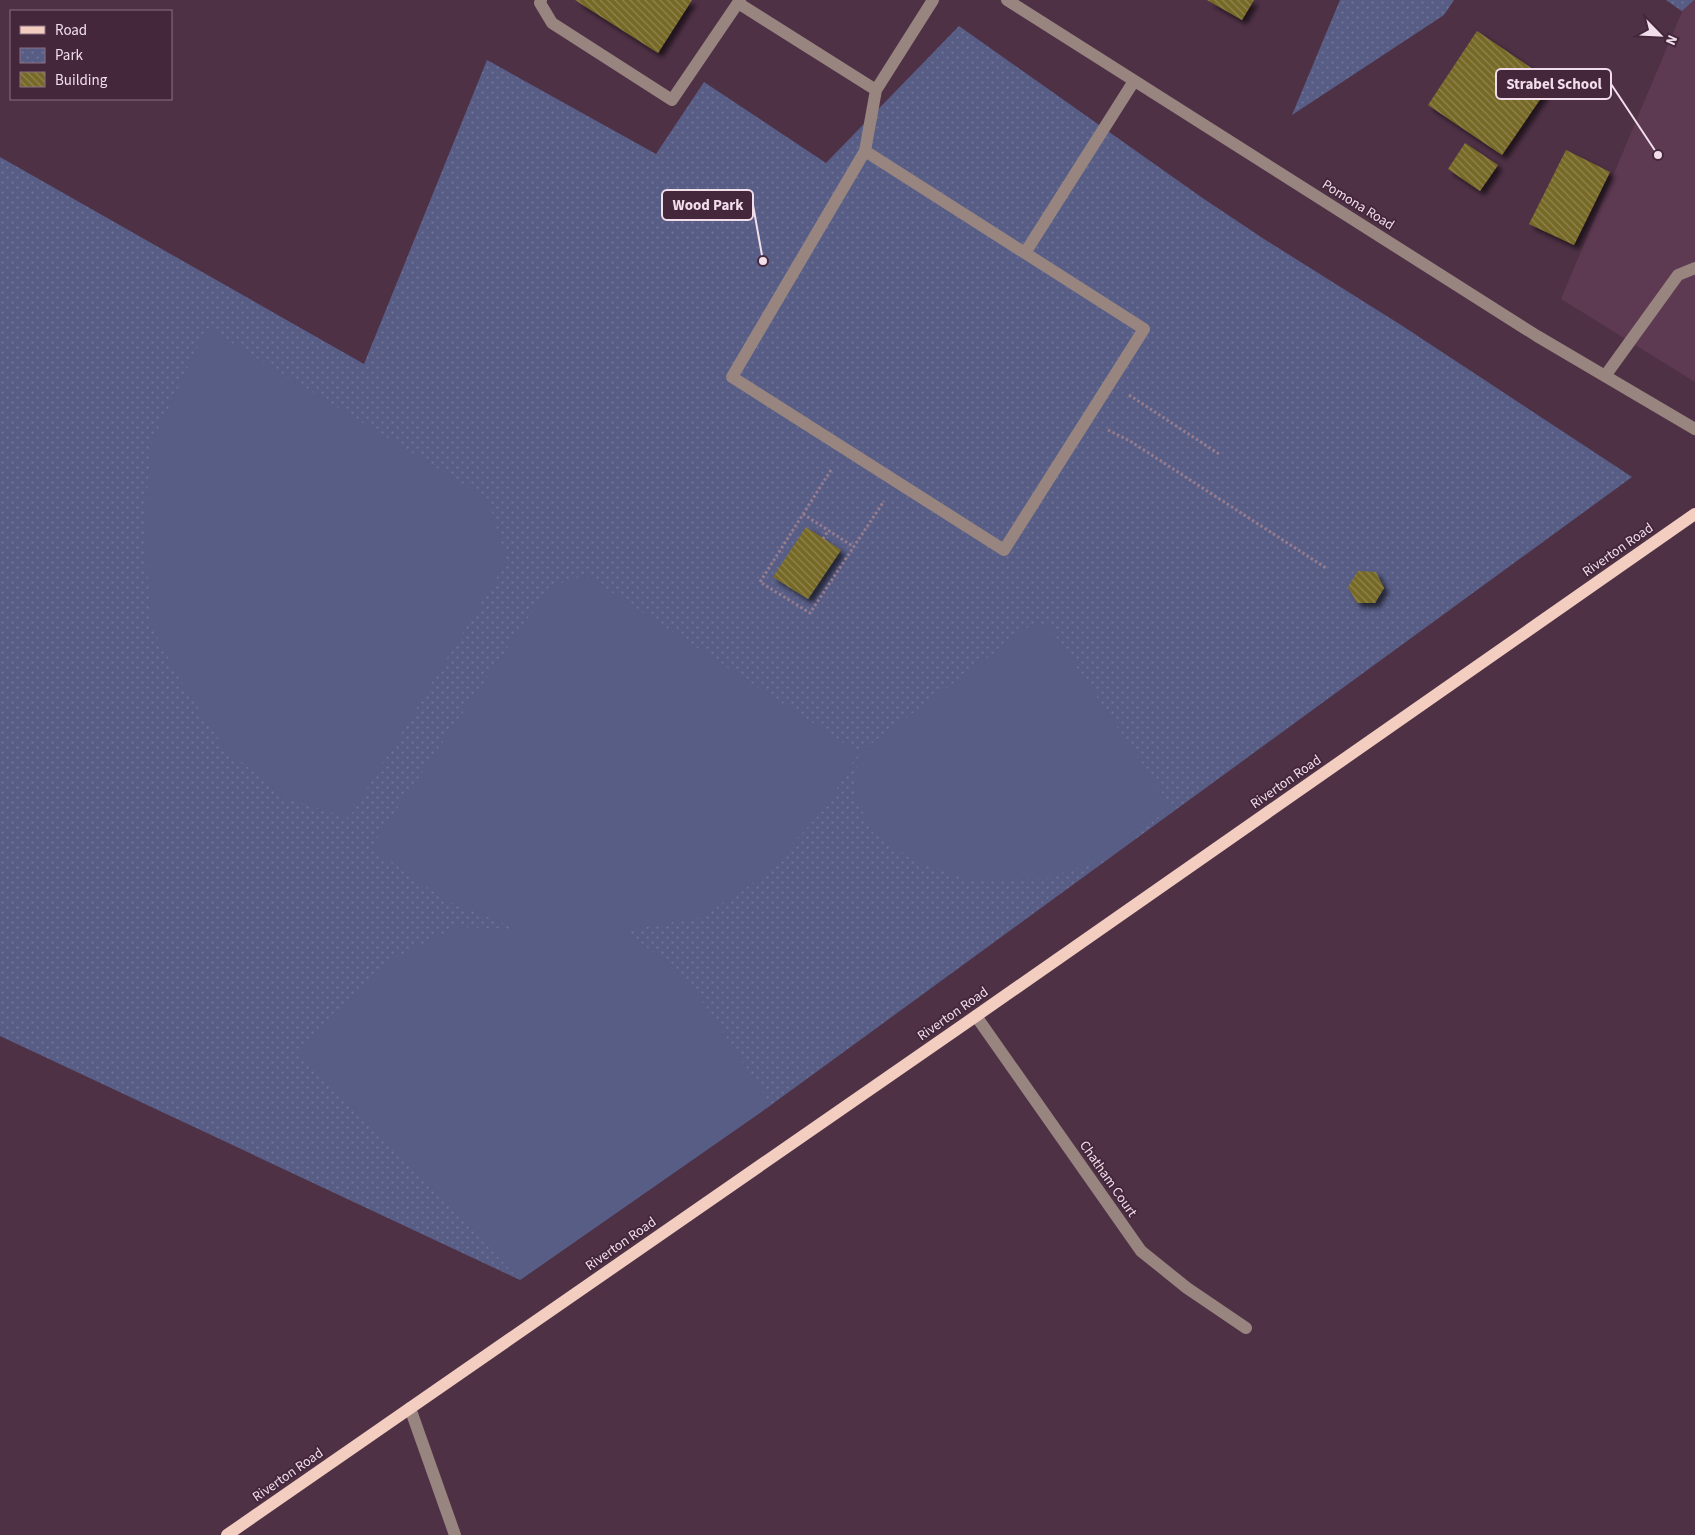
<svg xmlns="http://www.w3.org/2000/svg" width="1695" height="1535" font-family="'Source Sans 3',sans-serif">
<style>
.built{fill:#5d3952}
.park{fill:url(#park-dots)}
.pitch{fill:#585d86}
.building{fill:url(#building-back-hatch);filter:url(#shadow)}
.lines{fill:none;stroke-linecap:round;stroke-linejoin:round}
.path{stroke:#957b8c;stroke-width:3;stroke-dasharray:2.5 2.5;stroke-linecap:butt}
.minor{stroke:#98857f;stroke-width:12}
.major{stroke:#f3cdc0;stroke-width:12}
.labels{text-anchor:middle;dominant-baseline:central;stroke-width:4;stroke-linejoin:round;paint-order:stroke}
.street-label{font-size:14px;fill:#f2deeb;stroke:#44273b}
.leader{fill:none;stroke:#f2deeb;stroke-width:2}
.callout-dot{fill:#f2deeb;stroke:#44273b;stroke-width:2}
.callout{fill:#44273b;stroke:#f2deeb;stroke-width:2}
.callout-label{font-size:15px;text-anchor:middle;font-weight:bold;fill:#f2deeb}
</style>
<defs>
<pattern id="park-dots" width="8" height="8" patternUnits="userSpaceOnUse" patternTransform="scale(1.25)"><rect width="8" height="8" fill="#585d86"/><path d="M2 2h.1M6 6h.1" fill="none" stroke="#707497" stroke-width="1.8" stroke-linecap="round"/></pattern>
<pattern id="building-back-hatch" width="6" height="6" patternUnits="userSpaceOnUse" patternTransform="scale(1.25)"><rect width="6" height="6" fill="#766927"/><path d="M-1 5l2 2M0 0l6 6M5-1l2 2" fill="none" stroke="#918551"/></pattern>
<filter id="shadow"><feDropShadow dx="4.5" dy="4.5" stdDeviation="2.5" flood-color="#0009"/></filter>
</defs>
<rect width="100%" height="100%" fill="#4f3146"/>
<!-- built -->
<path class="built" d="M1666 0H1695V382L1561 299 1682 12Z"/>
<!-- park -->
<path class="park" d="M1340 0H1454L1444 15 1292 115Z
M1666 0H1694L1682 11Z
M959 26 1204 199 1264 239 1401 325 1632 477 771 1105 520 1280 0 1036V157L364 364 487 60 656 154 704 82 826 163Z"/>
<!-- pitch -->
<path class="pitch" d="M207 328 488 499 507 561 349 818 283 797 224 747 177 675 152 627 144 534 151 444Z
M585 575 859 753 1034 623 1048 625 1171 806 1109 858 1047 878 968 879 914 861 871 831 855 794 858 754 825 808 763 876 702 917 624 931 671 965 706 1006 771 1105 520 1280 298 1049 391 960 456 927 518 929 445 900 371 847 549 587Z"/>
<!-- building -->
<path class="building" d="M575 0H692L658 53Z
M1207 0H1254L1242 20Z
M1477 31 1552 82 1502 155 1428 105Z
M1465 143 1498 165 1480 191 1448 169Z
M1566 150 1610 172 1574 245 1529 224Z
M806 527 841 550 808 599 773 577Z
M1358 571 1376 572 1384 588 1375 603H1357L1348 587Z"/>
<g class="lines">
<!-- path -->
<path class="path" d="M1129 395 1219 454
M1108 430 1130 441 1326 568
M831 470 760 582 810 613 884 501
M803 514 854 547
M823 539 828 531"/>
<!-- minor -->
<path class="minor" d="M541 0 540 3 552 23 672 100 740 0
M1007 0 1537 336 1695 429
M738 3 876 90 865 151
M876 90 933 0
M1025 253 865 151 732 377 1004 550 1144 329 1025 253 1134 81
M1605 376 1678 275 1695 268
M976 1016 1141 1251 1187 1288 1246 1328
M410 1408 455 1535"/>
<!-- major -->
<path class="major" d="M227 1535 976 1016 1695 514"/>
</g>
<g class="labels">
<!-- street labels -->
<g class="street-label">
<text transform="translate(1358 205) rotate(32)">Pomona Road</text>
<text transform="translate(1618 550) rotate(-35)">Riverton Road</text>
<text transform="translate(1286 782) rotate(-35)">Riverton Road</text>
<text transform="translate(953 1014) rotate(-35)">Riverton Road</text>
<text transform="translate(1108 1179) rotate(55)">Chatham Court</text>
<text transform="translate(621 1244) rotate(-35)">Riverton Road</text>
<text transform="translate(288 1475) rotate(-35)">Riverton Road</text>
</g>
</g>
<!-- callouts -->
<path class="leader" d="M1658 155L1611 84M763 261L753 205"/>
<g class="callout-dot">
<circle cx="1658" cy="155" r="5"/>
<circle cx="763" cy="261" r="5"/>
</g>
<g class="callout">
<rect x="1496" y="69" width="115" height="30" rx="5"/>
<rect x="662" y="190" width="91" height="30" rx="5"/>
</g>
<g class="callout-label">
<text x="1554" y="89">Strabel School</text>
<text x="708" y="210">Wood Park</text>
</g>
<!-- legend -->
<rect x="10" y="10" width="162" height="90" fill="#44273b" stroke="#8a7081"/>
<rect x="20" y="26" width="25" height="8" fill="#f3cdc0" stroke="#8a7081"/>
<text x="55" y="35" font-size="15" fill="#f2deeb">Road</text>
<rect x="20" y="48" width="25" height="15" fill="url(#park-dots)" stroke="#8a7081"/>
<text x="55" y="60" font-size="15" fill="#f2deeb">Park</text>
<rect x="20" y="72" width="25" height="15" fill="url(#building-back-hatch)" stroke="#8a7081"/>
<text x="55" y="85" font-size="15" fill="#f2deeb">Building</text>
<!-- north arrow -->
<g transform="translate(1660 35) rotate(114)" stroke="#44273b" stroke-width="4" paint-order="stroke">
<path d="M0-4L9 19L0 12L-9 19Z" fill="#f2deeb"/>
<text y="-8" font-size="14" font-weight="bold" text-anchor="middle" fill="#f2deeb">N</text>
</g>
</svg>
